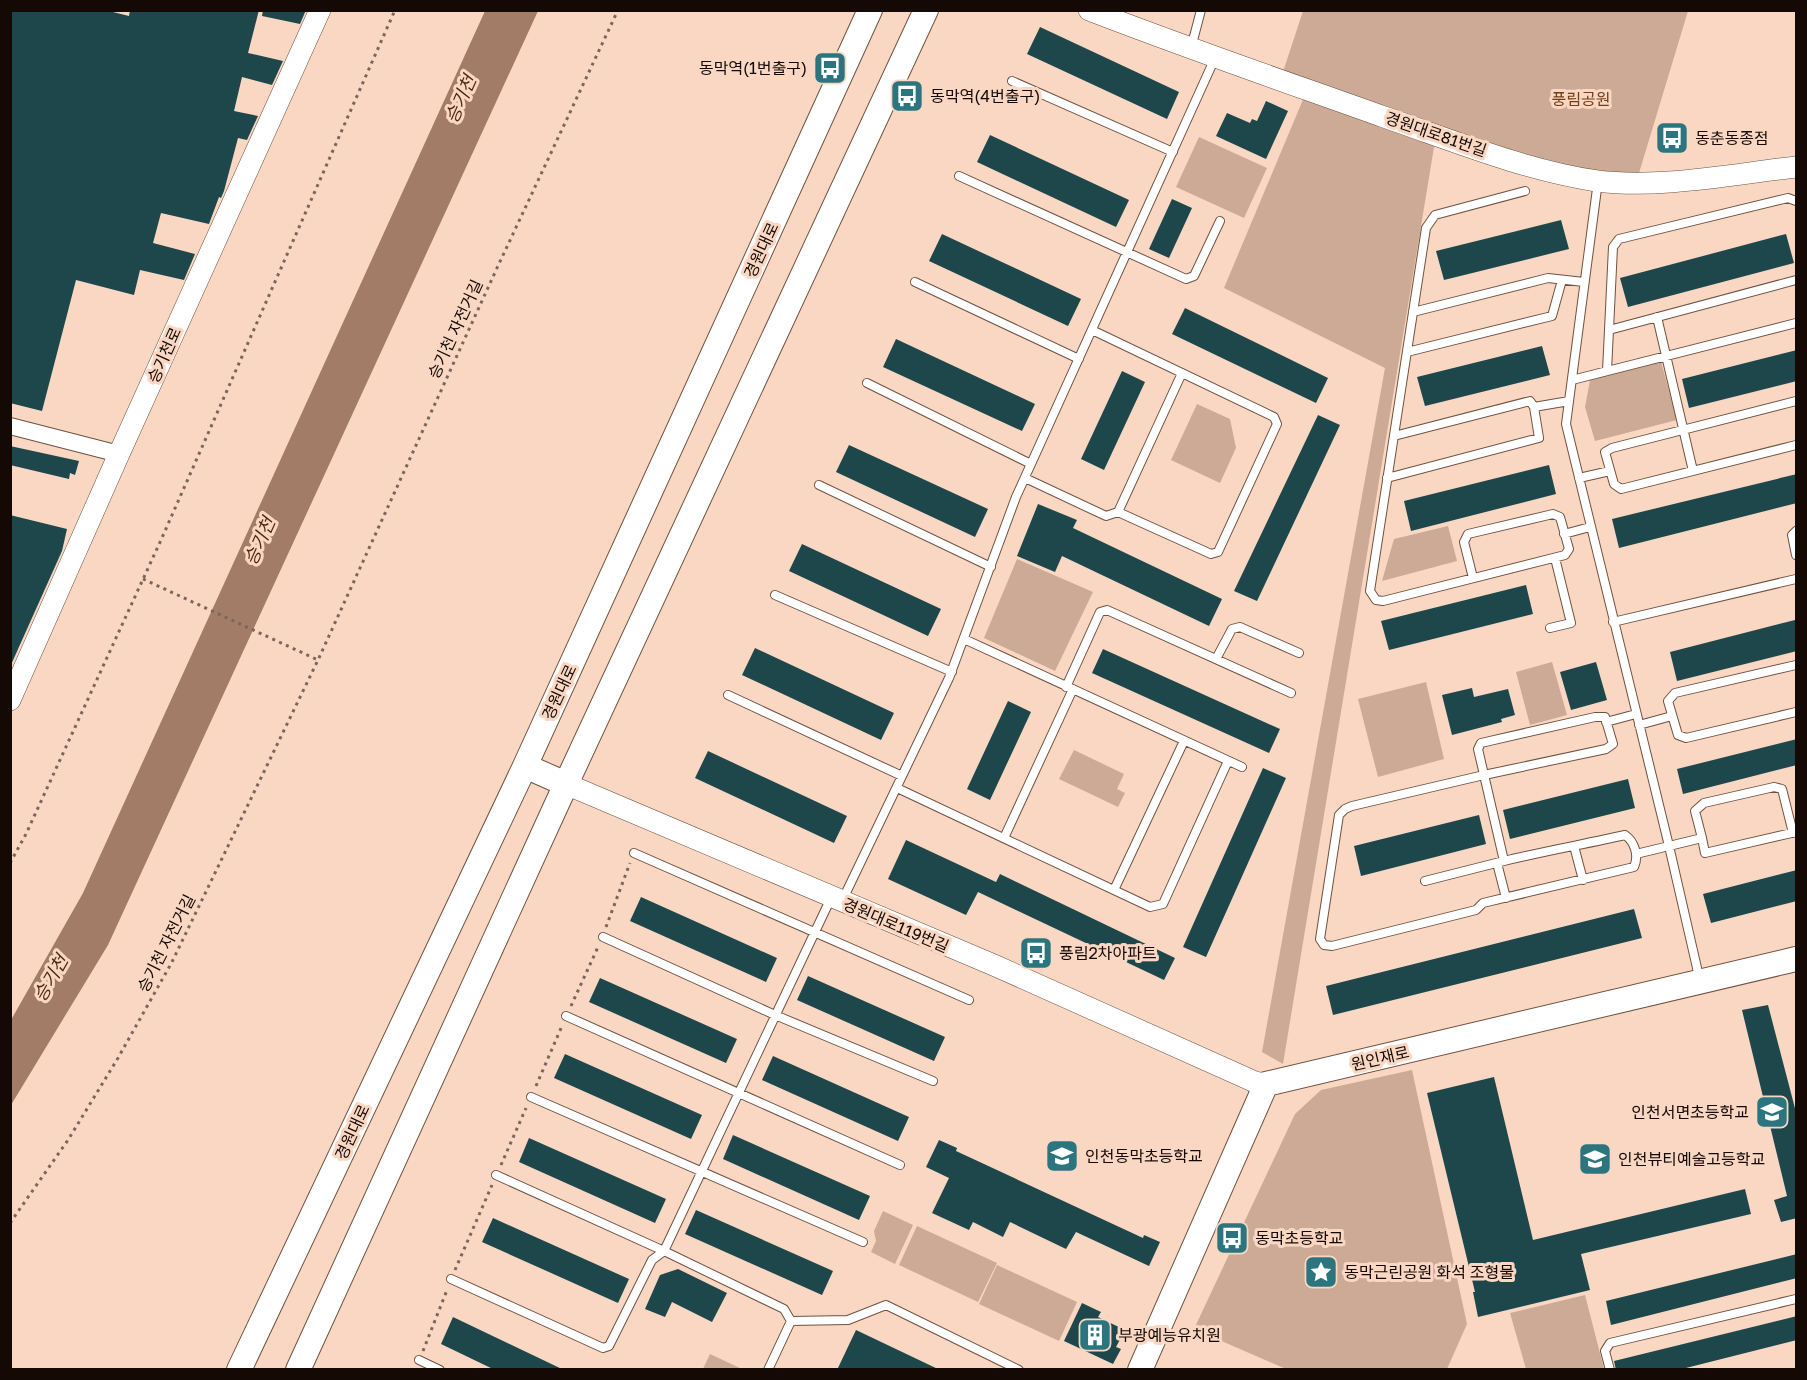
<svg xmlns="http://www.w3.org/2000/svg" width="1807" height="1380" font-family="'Golos Text','Noto Sans KR',sans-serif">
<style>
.green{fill:#ccaa96}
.water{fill:#a27c66}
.building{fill:#1e474c}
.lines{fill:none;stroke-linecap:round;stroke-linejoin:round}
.service-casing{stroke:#6e5241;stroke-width:10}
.minor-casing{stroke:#6e5241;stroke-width:18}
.tertiary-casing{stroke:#6e5241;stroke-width:22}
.secondary-casing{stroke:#6e5241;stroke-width:26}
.path{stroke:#7c665a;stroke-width:3;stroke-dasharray:3 4.5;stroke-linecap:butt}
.service{stroke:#fff;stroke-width:8}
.minor{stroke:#fff;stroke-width:16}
.tertiary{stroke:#fff;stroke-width:21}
.secondary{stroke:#fff;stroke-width:24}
.labels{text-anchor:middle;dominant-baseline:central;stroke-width:6;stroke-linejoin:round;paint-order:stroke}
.poi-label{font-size:16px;fill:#140904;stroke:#f9d7c3;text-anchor:start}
.park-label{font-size:16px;fill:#723e1a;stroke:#f9d7c3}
.street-label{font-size:16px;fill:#140904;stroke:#f9d7c3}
.water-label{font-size:18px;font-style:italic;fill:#4f280c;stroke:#f9d7c3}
</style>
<rect width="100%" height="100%" fill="#f9d7c3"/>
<!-- green -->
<path class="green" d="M1303 11H1688L1636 183 1436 135 1283 1064 1262 1052 1385 368 1224 288 1307 90 1280 81Z
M1199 137 1267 168 1244 218 1176 187Z
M1660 358 1677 420 1595 441 1585 407 1591 375Z
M1197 404 1230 419 1236 448 1220 483 1171 460Z
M1448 526 1457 561 1382 581 1394 539Z
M1017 559 1093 592 1055 671 984 638Z
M1552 662 1567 715 1530 725 1516 672Z
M1426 682 1444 759 1378 777 1358 699Z
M1074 750 1124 774 1117 789 1125 793 1118 807 1059 779Z
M1412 1070 1467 1324 1447 1369H1286L1194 1329 1295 1114 1321 1090Z
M883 1211 913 1225 895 1264 871 1252 876 1241 874 1231Z
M917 1226 997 1263 978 1302 899 1265Z
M997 1265 1077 1302 1059 1341 979 1304Z
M1585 1295 1604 1369H1526L1510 1313Z
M710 1354 742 1369H703Z"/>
<!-- water -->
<path class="water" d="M485 11H538L108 945 11 1105V1020L83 893Z"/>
<!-- building -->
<path class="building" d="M10 10H105L129 16 130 10H259L248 53 283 61 272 85 242 77 234 111 258 116 247 140 238 138 224 191 221 198 219 197 209 224 161 213 153 243 195 254 184 280 140 270 134 295 76 280 42 411 10 403Z
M263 10H306L300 24 262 16Z
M1040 27 1179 92 1167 119 1027 54Z
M1266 101 1288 111 1266 159 1216 136 1227 113 1250 123 1252 119 1257 121Z
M990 135 1129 200 1116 227 977 162Z
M1172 199 1192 208 1169 258 1149 249Z
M1561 220 1569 249 1444 280 1436 251Z
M942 234 1081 299 1068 326 929 261Z
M1786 234 1794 263 1628 307 1620 278Z
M1185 308 1328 378 1316 403 1172 334Z
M896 339 1035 404 1022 431 883 367Z
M1542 346 1550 375 1425 406 1417 377Z
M1797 350V381L1689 408 1682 379Z
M1122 371 1145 382 1104 470 1081 459Z
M1318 415 1340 425 1257 601 1234 591Z
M849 445 988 509 975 537 836 472Z
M10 446 79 461 75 475 70 473 69 479 10 465Z
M1549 465 1556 494 1411 531 1404 501Z
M1797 474V503L1619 548 1612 519Z
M1038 504 1077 520 1073 528 1222 599 1209 626 1062 556 1055 572 1017 556Z
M10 515 67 529 62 551 10 667Z
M802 544 941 609 928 636 789 571Z
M1526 585 1533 614 1389 650 1381 621Z
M1795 620 1797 651 1677 681 1670 652Z
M755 648 894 713 881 740 742 675Z
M1103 649 1280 729 1269 753 1092 673Z
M1596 662 1607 700 1571 710 1560 672Z
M1472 688 1474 697 1508 689 1515 715 1501 719 1502 722 1452 735 1442 695Z
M1008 701 1031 712 990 800 967 789Z
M1797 739V765L1683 794 1677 769Z
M708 751 847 816 834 843 695 778Z
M1263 768 1286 778 1206 957 1183 947Z
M1628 779 1635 808 1510 839 1503 810Z
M1479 815 1486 844 1361 876 1354 846Z
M906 840 996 882 1000 874 1175 958 1164 980 978 892 966 915 888 879Z
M1797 870V901L1711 923 1703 894Z
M641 897 777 958 766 982 630 921Z
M1634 909 1642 938 1333 1015 1326 986Z
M808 976 945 1037 934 1061 797 1000Z
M600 978 737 1039 726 1063 589 1002Z
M1768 1005 1797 1116V1218L1781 1222 1774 1200 1787 1196 1742 1010Z
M565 1054 702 1115 691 1139 554 1078Z
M773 1056 909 1117 898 1141 762 1080Z
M1494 1077 1533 1240 1745 1189 1751 1214 1581 1254 1590 1290 1478 1317 1473 1292H1475L1427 1093Z
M733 1135 870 1196 859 1220 723 1159Z
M529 1138 666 1199 655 1223 519 1162Z
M939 1140 957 1148 956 1151 1143 1238 1144 1235 1160 1242 1149 1266 1076 1232 1066 1249 1010 1222 1003 1237 973 1222 969 1230 932 1213 949 1178 926 1167Z
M696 1210 833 1271 822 1295 685 1234Z
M493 1218 629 1279 618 1303 482 1242Z
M1797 1254V1278L1611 1325 1606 1301Z
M678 1269 727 1293 712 1322 672 1302 665 1317 645 1309 660 1275Z
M1082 1303 1101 1312 1098 1317 1125 1330 1116 1347 1121 1349 1113 1364 1064 1341Z
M1797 1316V1340L1678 1370H1616L1614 1361Z
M453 1317 564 1370H495L441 1344Z
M856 1330 940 1370H837Z"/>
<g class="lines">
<defs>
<path id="service" d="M1191 48 1201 10
M1012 81 1173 152
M959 176 1186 279 1194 276 1220 221
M1598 181 1566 424 1669 846 1700 981
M915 282 1079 359
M1413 312 1548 278 1584 282
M1657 317 1693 471
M1092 330 1274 417 1277 424 1218 552 1211 554 1118 512
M1609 330 1796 280
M1407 352 1552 316 1562 280
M1607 371 1613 247 1619 239 1788 198 1796 201
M1572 380 1796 323
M867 383 1031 464
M1796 401 1612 448 1605 452 1614 484 1621 489 1796 445
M1394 436 1530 401 1534 407 1569 401
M1025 478 1106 516 1118 512 1182 373
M1387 478 1539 438 1534 407
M1579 478 1610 471
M819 485 991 567
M1796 531 1792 535 1796 555
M1564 534 1590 527
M1473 578 1464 542 1468 534 1553 514 1560 517 1569 549 1565 555 1383 601 1376 600 1370 591 1426 228 1435 215 1525 191
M775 595 952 672
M1613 622 1796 579
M1550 628 1571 623 1555 558
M964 639 1242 767
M1216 659 1232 629 1240 627 1299 653
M1796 665 1675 693 1668 701 1678 735 1686 738 1796 712
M1066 687 1100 612 1107 610 1291 693
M728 695 902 776
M1606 722 1636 714
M1639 725 1672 716
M1484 775 1352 806 1345 809 1339 815 1320 939 1324 945 1332 946 1476 910 1483 903 1634 867C1639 856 1635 842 1625 835 1585 844 1545 851 1504 861L1478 749 1481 743 1595 717H1605L1613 744 1606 749 1484 775
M897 788 1150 907 1163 904 1228 761
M1004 838 1073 689
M1702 838 1695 811 1704 803 1774 787 1782 789 1793 833
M1574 846 1583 880
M634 853 969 1000
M1636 854 1702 838 1705 853 1796 832
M1497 863 1506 898
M1425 881 1504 861
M1114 890 1184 741
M843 899 949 678 1016 497 1215 58
M603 937 775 1015 933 1081
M566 1016 900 1165
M531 1097 863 1242
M451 1279 603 1348 609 1346 652 1260 664 1251 496 1175
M791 1321 848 1320 886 1305 1019 1370
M419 1360 440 1370
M768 1370 791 1321 784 1309 664 1251 831 898
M1610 1370 1605 1351 1610 1343 1796 1299"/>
<path id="minor" d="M10 426 119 454"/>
<path id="tertiary" d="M1089 10C1187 48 1286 82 1384 117 1454 141 1524 170 1597 181 1659 189 1734 174 1796 167
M10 700 119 454 320 10
M566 784 996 966 1255 1082 1266 1084"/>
<path id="secondary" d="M525 766 566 784
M239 1370 525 766 870 10
M298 1370 566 784 926 10
M1140 1370 1266 1084 1796 959"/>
</defs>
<!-- service casing -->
<use href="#service" class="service-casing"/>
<!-- minor casing -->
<use href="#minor" class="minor-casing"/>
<!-- tertiary casing -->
<use href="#tertiary" class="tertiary-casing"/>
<!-- secondary casing -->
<use href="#secondary" class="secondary-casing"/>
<!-- path -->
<path class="path" d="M143 579 318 660
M10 863 26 834 161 540 395 10
M606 927 630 863
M571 1006 598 947
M536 1086 562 1026
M501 1165 526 1108
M10 1223 68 1140 118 1058 172 962 318 660 497 268 618 10
M455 1270 492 1185
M423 1351 447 1290"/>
<!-- service -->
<use href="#service" class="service"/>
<!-- minor -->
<use href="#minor" class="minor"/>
<!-- tertiary -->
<use href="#tertiary" class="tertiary"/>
<!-- secondary -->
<use href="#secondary" class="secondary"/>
</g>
<!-- icons -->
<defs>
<symbol id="bus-square" viewBox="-11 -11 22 22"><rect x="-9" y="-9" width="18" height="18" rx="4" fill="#2c757e" stroke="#f9d7c3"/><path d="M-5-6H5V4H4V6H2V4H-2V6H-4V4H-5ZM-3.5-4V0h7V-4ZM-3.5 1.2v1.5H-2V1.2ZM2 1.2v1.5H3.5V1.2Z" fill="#fff"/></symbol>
<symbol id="school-square" viewBox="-11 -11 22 22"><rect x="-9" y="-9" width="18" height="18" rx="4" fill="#2c757e" stroke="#f9d7c3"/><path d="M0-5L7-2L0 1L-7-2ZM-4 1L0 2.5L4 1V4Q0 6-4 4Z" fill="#fff"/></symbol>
<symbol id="sight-square" viewBox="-11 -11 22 22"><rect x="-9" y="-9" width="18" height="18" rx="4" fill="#2c757e" stroke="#f9d7c3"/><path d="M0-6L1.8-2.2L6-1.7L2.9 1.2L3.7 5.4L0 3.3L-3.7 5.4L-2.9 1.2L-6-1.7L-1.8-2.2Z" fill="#fff"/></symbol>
<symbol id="building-square" viewBox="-11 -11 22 22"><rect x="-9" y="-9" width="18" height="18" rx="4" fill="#2c757e" stroke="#f9d7c3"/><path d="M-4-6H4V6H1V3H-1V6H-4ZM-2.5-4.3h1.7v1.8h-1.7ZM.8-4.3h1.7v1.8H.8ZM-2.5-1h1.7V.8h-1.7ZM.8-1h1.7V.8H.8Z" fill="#fff"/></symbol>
</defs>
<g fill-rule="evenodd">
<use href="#bus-square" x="811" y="49" width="38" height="38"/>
<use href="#bus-square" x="888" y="77" width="38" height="38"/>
<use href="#bus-square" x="1653" y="119" width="38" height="38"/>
<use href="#bus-square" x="1017" y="934" width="38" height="38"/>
<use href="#school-square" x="1753" y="1093" width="38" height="38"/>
<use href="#school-square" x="1043" y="1137" width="38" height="38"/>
<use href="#school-square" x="1576" y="1140" width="38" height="38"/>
<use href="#bus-square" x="1213" y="1219" width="38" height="38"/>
<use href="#sight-square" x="1302" y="1253" width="38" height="38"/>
<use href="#building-square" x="1076" y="1316" width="38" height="38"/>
</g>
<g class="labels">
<!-- poi labels -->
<g class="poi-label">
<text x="807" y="68" text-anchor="end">동막역(1번출구)</text>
<text x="930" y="96">동막역(4번출구)</text>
<text x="1695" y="138">동춘동종점</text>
<text x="1059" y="953">풍림2차아파트</text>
<text x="1749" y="1112" text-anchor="end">인천서면초등학교</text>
<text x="1085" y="1156">인천동막초등학교</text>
<text x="1618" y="1159">인천뷰티예술고등학교</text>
<text x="1255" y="1238">동막초등학교</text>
<text x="1344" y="1272">동막근린공원 화석 조형물</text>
<text x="1118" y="1335">부광예능유치원</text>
</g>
<!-- park labels -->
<g class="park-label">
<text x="1581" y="99">풍림공원</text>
</g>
<!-- street labels -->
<g class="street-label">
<text transform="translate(1436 134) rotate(19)">경원대로81번길</text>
<text transform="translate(761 250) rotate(-65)">경원대로</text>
<text transform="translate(455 329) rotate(-65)">승기천 자전거길</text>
<text transform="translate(164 355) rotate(-66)">승기천로</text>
<text transform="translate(559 692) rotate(-65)">경원대로</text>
<text transform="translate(896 925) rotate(23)">경원대로119번길</text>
<text transform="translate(166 943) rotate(-63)">승기천 자전거길</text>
<text transform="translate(1380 1058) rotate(-13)">원인재로</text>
<text transform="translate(352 1132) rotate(-65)">경원대로</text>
</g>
<!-- water labels -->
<g class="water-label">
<text transform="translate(460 99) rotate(-66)">승기천</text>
<text transform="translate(259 541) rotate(-66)">승기천</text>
<text transform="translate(50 978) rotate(-60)">승기천</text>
</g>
</g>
<!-- border -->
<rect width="1807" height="1380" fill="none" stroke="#140904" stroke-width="24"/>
</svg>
